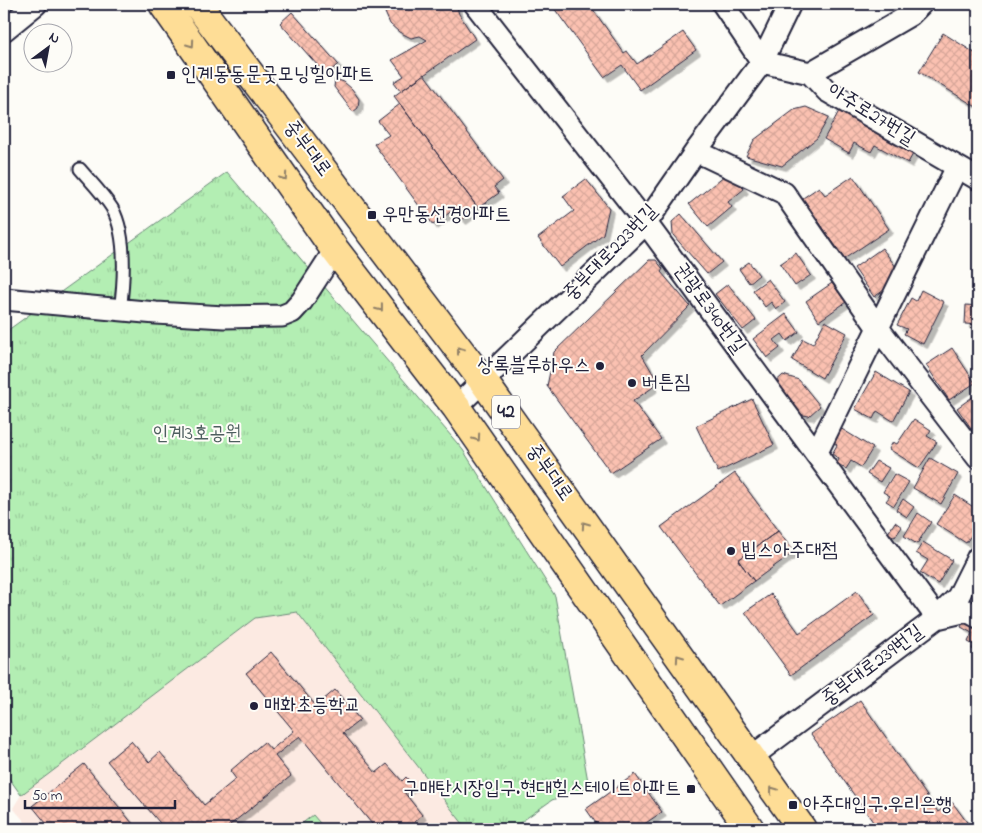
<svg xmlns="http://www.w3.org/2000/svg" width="982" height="833" font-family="'Indie Flower','Poor Story',sans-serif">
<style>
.built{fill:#fceae2}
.grass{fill:url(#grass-tufts);stroke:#6a8877}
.pitch{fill:#b3eeb3;stroke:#6a8877}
.building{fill:url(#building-cross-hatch);stroke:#22223b;filter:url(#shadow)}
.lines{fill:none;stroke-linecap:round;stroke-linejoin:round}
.service-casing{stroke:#22223b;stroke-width:15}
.minor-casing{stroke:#22223b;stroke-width:25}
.primary-casing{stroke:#22223b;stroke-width:31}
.service{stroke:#fdfcf7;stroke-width:11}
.minor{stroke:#fdfcf7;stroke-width:21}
.primary{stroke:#fedd96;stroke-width:28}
.oneway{stroke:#908068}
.poi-dot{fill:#22223b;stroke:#fdfcf7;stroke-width:2}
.labels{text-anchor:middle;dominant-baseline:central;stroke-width:4;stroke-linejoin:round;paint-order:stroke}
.shield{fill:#fdfcf7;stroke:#646373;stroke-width:1}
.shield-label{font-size:19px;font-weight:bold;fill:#22223b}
.poi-label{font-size:20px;fill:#22223b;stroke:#fdfcf7;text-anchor:start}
.street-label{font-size:20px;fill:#22223b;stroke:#fdfcf7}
.park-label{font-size:20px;fill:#4e5f5f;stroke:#fdfcf7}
</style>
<defs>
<pattern id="grass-tufts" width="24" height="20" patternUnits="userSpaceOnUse" patternTransform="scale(1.25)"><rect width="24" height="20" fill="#b3eeb3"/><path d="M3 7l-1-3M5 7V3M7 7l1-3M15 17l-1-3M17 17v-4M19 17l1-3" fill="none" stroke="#9acc9b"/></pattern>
<pattern id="building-cross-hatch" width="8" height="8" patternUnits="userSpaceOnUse" patternTransform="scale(1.25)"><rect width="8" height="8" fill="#fbc1b1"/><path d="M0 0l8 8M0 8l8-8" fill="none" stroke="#d7a699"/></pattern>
<filter id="shadow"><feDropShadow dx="4.5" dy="4.5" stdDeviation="0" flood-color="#0004"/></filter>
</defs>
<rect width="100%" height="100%" fill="#fdfcf7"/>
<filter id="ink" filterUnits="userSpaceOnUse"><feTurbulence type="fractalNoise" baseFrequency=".02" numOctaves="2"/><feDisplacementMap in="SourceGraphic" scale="10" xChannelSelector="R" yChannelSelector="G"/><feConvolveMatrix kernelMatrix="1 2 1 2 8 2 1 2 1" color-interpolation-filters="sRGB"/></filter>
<g filter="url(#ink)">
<!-- built -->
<path class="built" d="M297 612 467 829H31L13 808 21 795 255 618Z"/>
<!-- grass -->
<path class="grass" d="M227 172 463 450 555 596 589 787 552 800 511 829H467L297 612 255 618 21 795 4 771V333Z"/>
<!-- pitch -->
<path class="pitch" d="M313 815 325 829H295Z"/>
<!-- building -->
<path class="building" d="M384 4H456L459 14 475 39 401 91 394 82 404 76 392 60 427 40 420 36 411 38 399 32 390 24 383 8Z
M551 4H589L624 53 627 51 637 64 683 32 696 50 640 90 622 65 604 77Z
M292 12 338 64 326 75 280 23Z
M943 33 978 55V108L919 72Z
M424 74 503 180 494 187 499 193 478 208 394 96Z
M335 79 344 82 352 89 359 99 358 108 353 112 334 87Z
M400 104 478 208 462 220 453 210 433 225 374 144 389 135 378 121Z
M806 107 829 117 817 138 782 166 746 156 754 140 794 110Z
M839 111 914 152 908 163 875 145 871 152 854 143 849 153 824 139Z
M730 171 744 189 728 202 732 207 708 227 689 204Z
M853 176 889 229 844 259 803 198 819 187 825 195Z
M586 179 609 208 603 234 560 267 538 238 574 211 563 196Z
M681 214 722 262 707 274 673 235 672 222Z
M882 248 899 271 896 282 874 297 854 268Z
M796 253 811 275 795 286 780 264Z
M649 260H656L663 269 661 272 690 306 642 355 655 377 652 388 633 401 661 439 611 473 547 386 554 352Z
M749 262 759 275 749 283 739 269Z
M768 279 785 302 776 309 771 302 765 307 753 290Z
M832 283 846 302 819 321 806 301Z
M728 284 756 320 743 330 715 294Z
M921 290 944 302 923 344 904 334 907 329 897 325 911 298 916 301Z
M966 305 978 306V325L965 324Z
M786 314 799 332 787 341 782 334 774 340 780 348 767 358 753 339Z
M825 321 847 333 822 378 792 360 803 339 813 344Z
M952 348 975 383 949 400 926 365Z
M876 372 909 392 893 421 877 411 873 419 855 409Z
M783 375 799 380 820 406 809 416 797 414 772 385Z
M978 393V438L957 408Z
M752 399 774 445 718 472 696 426Z
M914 419 931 430 927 436 937 442 919 468 889 449 893 442 897 444Z
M840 428 873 448 861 467 851 461 846 469 837 463 839 459 832 454 837 445 832 441Z
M930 458 958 474 941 504 913 488Z
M876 461 889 468 880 482 867 474Z
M735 473 778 531 738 560 754 581 720 606 661 527Z
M894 474 909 482 894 506 886 501 890 496 883 492Z
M955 495 978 510V525L966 543 936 524Z
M903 499 914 507 907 517 896 510Z
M918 513 931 522 917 544 904 536Z
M895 522 902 527 895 537 888 533Z
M778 531 794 552 754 581 738 560Z
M923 542 952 560 938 584 920 573 928 560 916 553Z
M857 591 874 615 791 675 745 612 771 594 799 633Z
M964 621 978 628V652L972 649 974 645 968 642 972 633 961 627Z
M271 652 316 706 335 690 360 720 343 733 376 773 387 764 402 781 406 777 413 786 404 792 422 815 414 822 420 829H376L300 736 275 756 291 776 225 829H165L107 761 131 741 149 762 160 752 204 805 236 779 230 771 264 742 271 750 294 731 246 673Z
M860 700 938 812 952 802 972 829H878L811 734Z
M84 764 137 829H51L32 806Z
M635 774 662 812 637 829H611L610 827 608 829H600L586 809Z"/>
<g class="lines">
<defs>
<path id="service" d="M80 169C91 182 103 194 112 208 127 235 124 281 120 311"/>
<path id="minor" d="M475 4 646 223 937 618 967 611 978 617
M723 4 762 62 810 73 827 91 978 179
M4 30 36 4
M810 73 910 15 921 4
M696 151 784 193 878 328 978 458
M4 299 156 313 224 317 282 316 292 312 302 301 335 250
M456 407 646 223 696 151 762 62 790 4
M816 454 957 167
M750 758 937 618 958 597 978 557"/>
<path id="primary" d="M163 4 335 250 456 407 750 829
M197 4 483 381 802 829"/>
</defs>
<!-- service casing -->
<use href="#service" class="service-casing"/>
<!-- minor casing -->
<use href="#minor" class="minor-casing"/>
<!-- primary casing -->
<use href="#primary" class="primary-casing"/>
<!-- service -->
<use href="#service" class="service"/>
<!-- minor -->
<use href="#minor" class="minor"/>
<!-- primary -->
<use href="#primary" class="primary"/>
</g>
<!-- one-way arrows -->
<defs><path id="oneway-chevron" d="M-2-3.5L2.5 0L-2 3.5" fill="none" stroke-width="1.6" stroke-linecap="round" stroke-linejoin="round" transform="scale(1.25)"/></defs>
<g class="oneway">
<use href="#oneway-chevron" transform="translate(191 44) rotate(55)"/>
<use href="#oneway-chevron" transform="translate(284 177) rotate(55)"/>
<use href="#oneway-chevron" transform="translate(380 308) rotate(52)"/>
<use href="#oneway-chevron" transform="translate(460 350) rotate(-127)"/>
<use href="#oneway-chevron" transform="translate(477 438) rotate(55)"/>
<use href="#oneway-chevron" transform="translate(585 525) rotate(-125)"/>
<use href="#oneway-chevron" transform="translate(679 658) rotate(-125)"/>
<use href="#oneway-chevron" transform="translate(773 790) rotate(-126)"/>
</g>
</g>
<!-- markers -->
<g class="poi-dot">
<rect x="166" y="70" width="10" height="10" rx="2.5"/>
<rect x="367" y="210" width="10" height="10" rx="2.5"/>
<circle cx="600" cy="366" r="5"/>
<circle cx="632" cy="383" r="5"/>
<circle cx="731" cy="551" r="5"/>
<circle cx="254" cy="706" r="5"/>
<rect x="686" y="784" width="10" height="10" rx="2.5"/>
<rect x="788" y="800" width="10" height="10" rx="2.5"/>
</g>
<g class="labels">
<!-- shield labels -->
<rect class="shield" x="492" y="395.5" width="28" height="33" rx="4"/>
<g class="shield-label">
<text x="506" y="412">42</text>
</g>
<!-- poi labels -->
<g class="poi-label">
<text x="181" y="75">인계동동문굿모닝힐아파트</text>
<text x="382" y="215">우만동선경아파트</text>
<text x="590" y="366" text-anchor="end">상록블루하우스</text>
<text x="642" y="383">버튼짐</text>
<text x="741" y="551">빕스아주대점</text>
<text x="264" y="706">매화초등학교</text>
<text x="681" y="789" text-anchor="end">구매탄시장입구.현대힐스테이트아파트</text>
<text x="803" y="805">아주대입구.우리은행</text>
</g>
<!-- street labels -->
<g class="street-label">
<text transform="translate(871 115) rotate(32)">아주로27번길</text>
<text transform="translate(307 149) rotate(53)">중부대로</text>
<text transform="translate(611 253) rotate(-46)">중부대로223번길</text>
<text transform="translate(709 309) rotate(54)">권광로340번길</text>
<text transform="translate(549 473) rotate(55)">중부대로</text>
<text transform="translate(873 666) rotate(-37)">중부대로239번길</text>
</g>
<!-- park labels -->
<g class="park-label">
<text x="197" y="434">인계3호공원</text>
</g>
</g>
<!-- margin -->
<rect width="982" height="833" fill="none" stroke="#fdfcf7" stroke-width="20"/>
<rect x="10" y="10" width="962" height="813" fill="none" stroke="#22223b" stroke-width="2" filter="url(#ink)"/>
<!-- north arrow -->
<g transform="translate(48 48) rotate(32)"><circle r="24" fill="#fdfcf7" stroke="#a5a5ac"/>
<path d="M0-4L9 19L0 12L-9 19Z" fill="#22223b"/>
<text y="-8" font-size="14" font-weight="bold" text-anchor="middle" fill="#22223b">N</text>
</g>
<!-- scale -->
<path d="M25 800v8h150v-8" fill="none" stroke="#22223b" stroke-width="2.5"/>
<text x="32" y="800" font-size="15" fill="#22223b" stroke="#fdfcf7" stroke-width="4" paint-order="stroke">50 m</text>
</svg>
